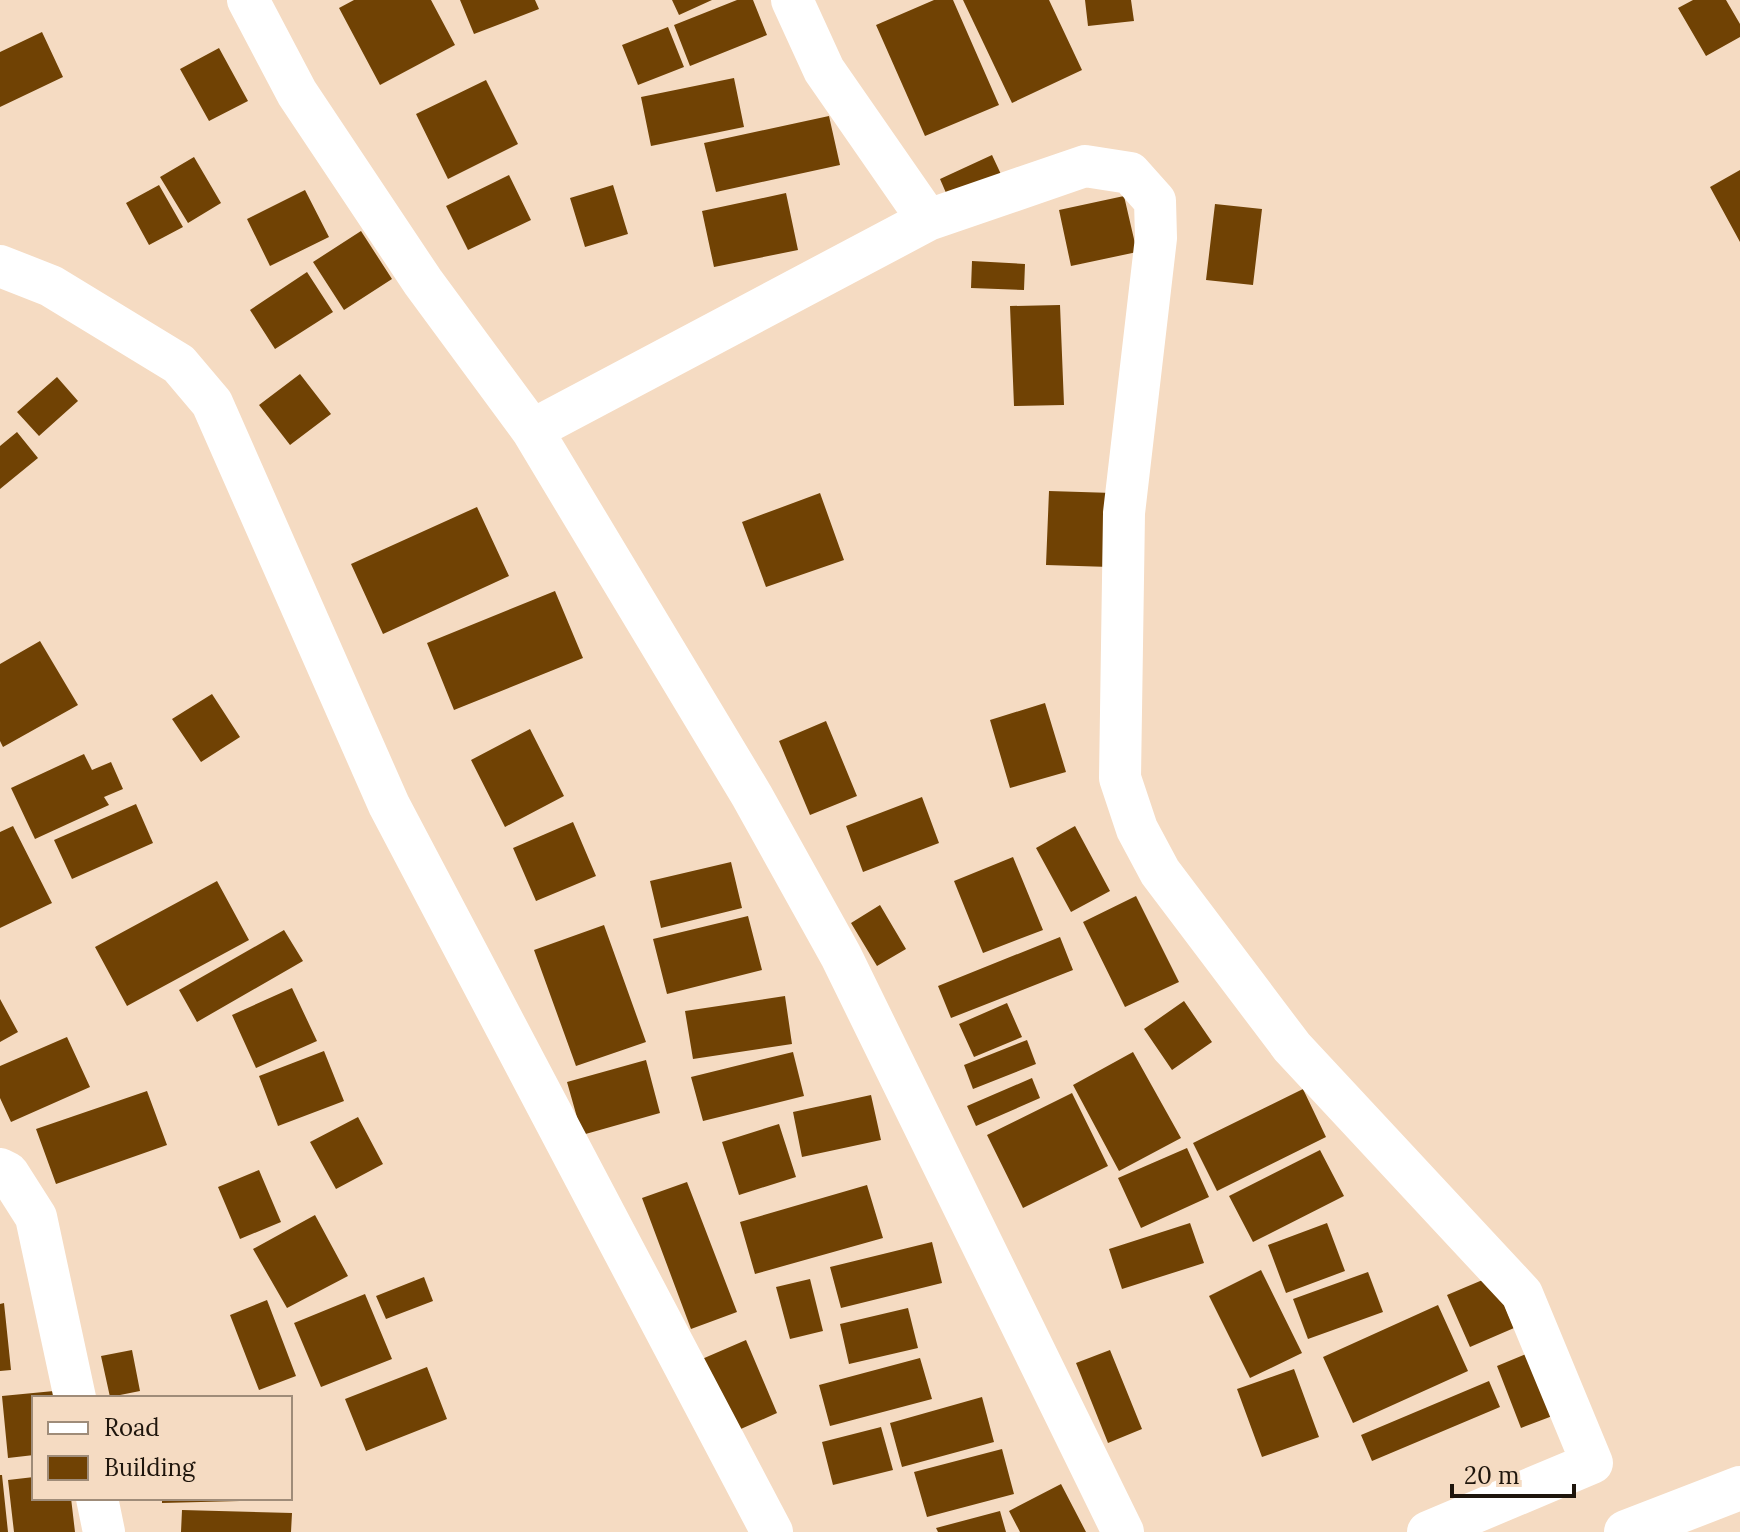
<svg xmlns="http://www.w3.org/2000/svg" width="1740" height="1532" font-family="Lora,serif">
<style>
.building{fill:#704204}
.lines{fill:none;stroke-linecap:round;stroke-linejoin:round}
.minor{stroke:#fff;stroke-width:42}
.secondary{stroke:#fff;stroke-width:44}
</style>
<rect width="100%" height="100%" fill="#f5dbc2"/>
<!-- building -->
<path class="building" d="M354 0H431L455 45 380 85 339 8Z
M460 0H535L539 9 474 34Z
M672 0H712L679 15Z
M737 0H753L767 35 690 66 674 25Z
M934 0H953L999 105 925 136 876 25Z
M963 0H1049L1082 70 1012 103Z
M1085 0H1131L1134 21 1088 26Z
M1693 0H1726L1740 24V37L1706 56 1678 8Z
M668 27 684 67 638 85 622 45Z
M42 32 63 77 0 107V52Z
M219 48 248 101 209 121 180 69Z
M734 78 744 127 651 146 641 97Z
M486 80 518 144 448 179 416 114Z
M829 116 840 165 716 192 704 143Z
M992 155 1006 185 953 209 940 179Z
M194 157 221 203 188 223 160 177Z
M1740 170V242L1710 187Z
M509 175 531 220 468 250 446 206Z
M159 185 183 227 149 245 126 203Z
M613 185 628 234 585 247 570 198Z
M305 190 329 237 270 266 247 219Z
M786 193 798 250 714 267 702 211Z
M1124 196 1137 252 1071 266 1059 210Z
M1215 204 1262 209 1253 285 1206 280Z
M361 231 392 279 344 310 313 262Z
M972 261 1025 264 1024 290 971 288Z
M307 272 333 312 275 349 250 310Z
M1060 305 1064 405 1014 406 1010 306Z
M300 374 331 414 290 445 259 405Z
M57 377 78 401 39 436 17 412Z
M17 432 38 458 0 489V446Z
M1049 491 1113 493 1110 567 1046 565Z
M820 493 844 560 766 587 742 522Z
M477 507 509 576 383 634 351 564Z
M555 591 583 658 454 710 427 643Z
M40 641 78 705 3 747 0 741V664Z
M212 694 240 737 201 762 172 719Z
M1045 703 1066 772 1010 788 990 720Z
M826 721 857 796 810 815 779 741Z
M530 729 564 796 505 827 471 760Z
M84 754 92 770 111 762 123 789 104 797 109 805 35 839 11 788Z
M922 797 939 843 863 872 846 826Z
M136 804 153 843 72 879 54 840Z
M573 822 596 876 536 901 513 848Z
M13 826 52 903 0 928V832Z
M1075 826 1110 891 1071 912 1036 848Z
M1013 857 1043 930 983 953 954 881Z
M731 862 742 908 661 928 650 881Z
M217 881 249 940 127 1006 95 947Z
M1136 896 1179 982 1125 1007 1083 922Z
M880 905 906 949 877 966 851 923Z
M748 916 762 970 667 994 653 939Z
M604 925 646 1042 576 1066 534 950Z
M284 930 303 961 197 1022 179 990Z
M1060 937 1073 970 951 1018 938 986Z
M292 988 317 1041 256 1068 232 1015Z
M785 996 792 1044 693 1059 685 1011Z
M0 999 18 1032 0 1042Z
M1184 1001 1212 1042 1172 1070 1144 1029Z
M1007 1003 1022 1037 974 1057 959 1024Z
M67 1037 90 1087 11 1122 0 1098V1066Z
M1027 1040 1036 1064 973 1089 964 1065Z
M324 1051 344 1101 278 1126 259 1076Z
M793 1052 804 1096 703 1121 691 1077Z
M1133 1052 1181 1138 1119 1171 1073 1085Z
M646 1060 660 1113 582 1135 567 1082Z
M1032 1078 1040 1098 976 1126 967 1106Z
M1303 1089 1326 1137 1217 1191 1193 1143Z
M147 1091 167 1145 56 1184 36 1129Z
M1072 1093 1108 1166 1023 1208 987 1135Z
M871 1095 881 1140 802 1157 793 1112Z
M358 1117 383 1164 336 1189 310 1142Z
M779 1124 796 1177 739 1195 722 1142Z
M1187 1148 1209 1197 1141 1228 1118 1178Z
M1320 1150 1344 1196 1253 1242 1229 1196Z
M259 1170 281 1222 240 1239 218 1187Z
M687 1182 737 1312 691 1329 642 1198Z
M867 1185 883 1238 755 1274 740 1222Z
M315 1215 348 1276 287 1308 253 1249Z
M1190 1223 1204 1263 1122 1289 1109 1249Z
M1327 1223 1345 1271 1286 1293 1268 1245Z
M932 1242 942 1283 841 1308 830 1267Z
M1261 1270 1302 1353 1250 1378 1209 1296Z
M1368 1272 1383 1312 1308 1339 1293 1299Z
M1492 1276 1514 1328 1470 1347 1447 1295Z
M424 1277 433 1301 386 1319 376 1296Z
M810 1279 823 1331 790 1339 776 1287Z
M365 1294 392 1359 321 1387 294 1323Z
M267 1300 296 1376 259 1390 230 1315Z
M4 1303 11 1370 0 1371V1304Z
M1438 1305 1468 1371 1353 1423 1323 1357Z
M908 1308 918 1348 849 1364 840 1324Z
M746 1340 777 1413 734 1432 702 1359Z
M1538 1349 1563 1412 1521 1428 1497 1366Z
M132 1350 140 1391 110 1397 101 1356Z
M1110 1350 1142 1429 1108 1443 1076 1363Z
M920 1358 932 1399 830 1426 819 1385Z
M427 1367 447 1419 366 1451 345 1399Z
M1294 1369 1319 1437 1262 1457 1237 1389Z
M1489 1381 1500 1407 1372 1461 1361 1435Z
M54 1391V1398H34V1455L8 1458 2 1396Z
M982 1397 994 1442 902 1467 890 1423Z
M881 1427 893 1470 833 1485 822 1442Z
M1002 1449 1014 1494 927 1517 914 1472Z
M0 1475H2L8 1532H0Z
M34 1477V1498H71L75 1532H14L8 1480Z
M1061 1484 1086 1532H1020L1009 1511Z
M162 1498H240V1501L162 1503Z
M182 1510 292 1513 291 1532H181Z
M1000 1511 1006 1532H938L936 1528Z"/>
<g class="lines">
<!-- minor -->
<path class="minor" d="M248 0 297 93 423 282 532 430 752 796 841 956 1123 1532
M792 0 824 70 928 220
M0 266 51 286 179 364 212 403 389 805 772 1532
M532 430 928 220 1085 166 1130 173 1155 201 1156 238 1124 513 1120 778 1137 829 1160 872 1292 1047 1522 1294 1592 1463 1428 1532
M0 1169 8 1173 36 1217 75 1398
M97 1498 104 1532"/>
<!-- secondary -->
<path class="secondary" d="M1626 1532 1740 1488"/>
</g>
<!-- legend -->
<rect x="32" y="1396" width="260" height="104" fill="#f5dbc2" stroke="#9f8c79" stroke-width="2"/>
<rect x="48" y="1422" width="40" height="12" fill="#ffffff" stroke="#9f8c79" stroke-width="2"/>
<text x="104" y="1436" font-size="24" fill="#1e150c">Road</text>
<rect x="48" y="1456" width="40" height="24" fill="#704204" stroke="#9f8c79" stroke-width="2"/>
<text x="104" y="1476" font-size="24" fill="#1e150c">Building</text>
<!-- scale -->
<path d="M1452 1484v12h122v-12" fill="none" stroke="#1e150c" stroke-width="4"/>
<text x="1464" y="1484" font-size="24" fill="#1e150c" stroke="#f5dbc2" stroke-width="6" paint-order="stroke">20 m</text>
</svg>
